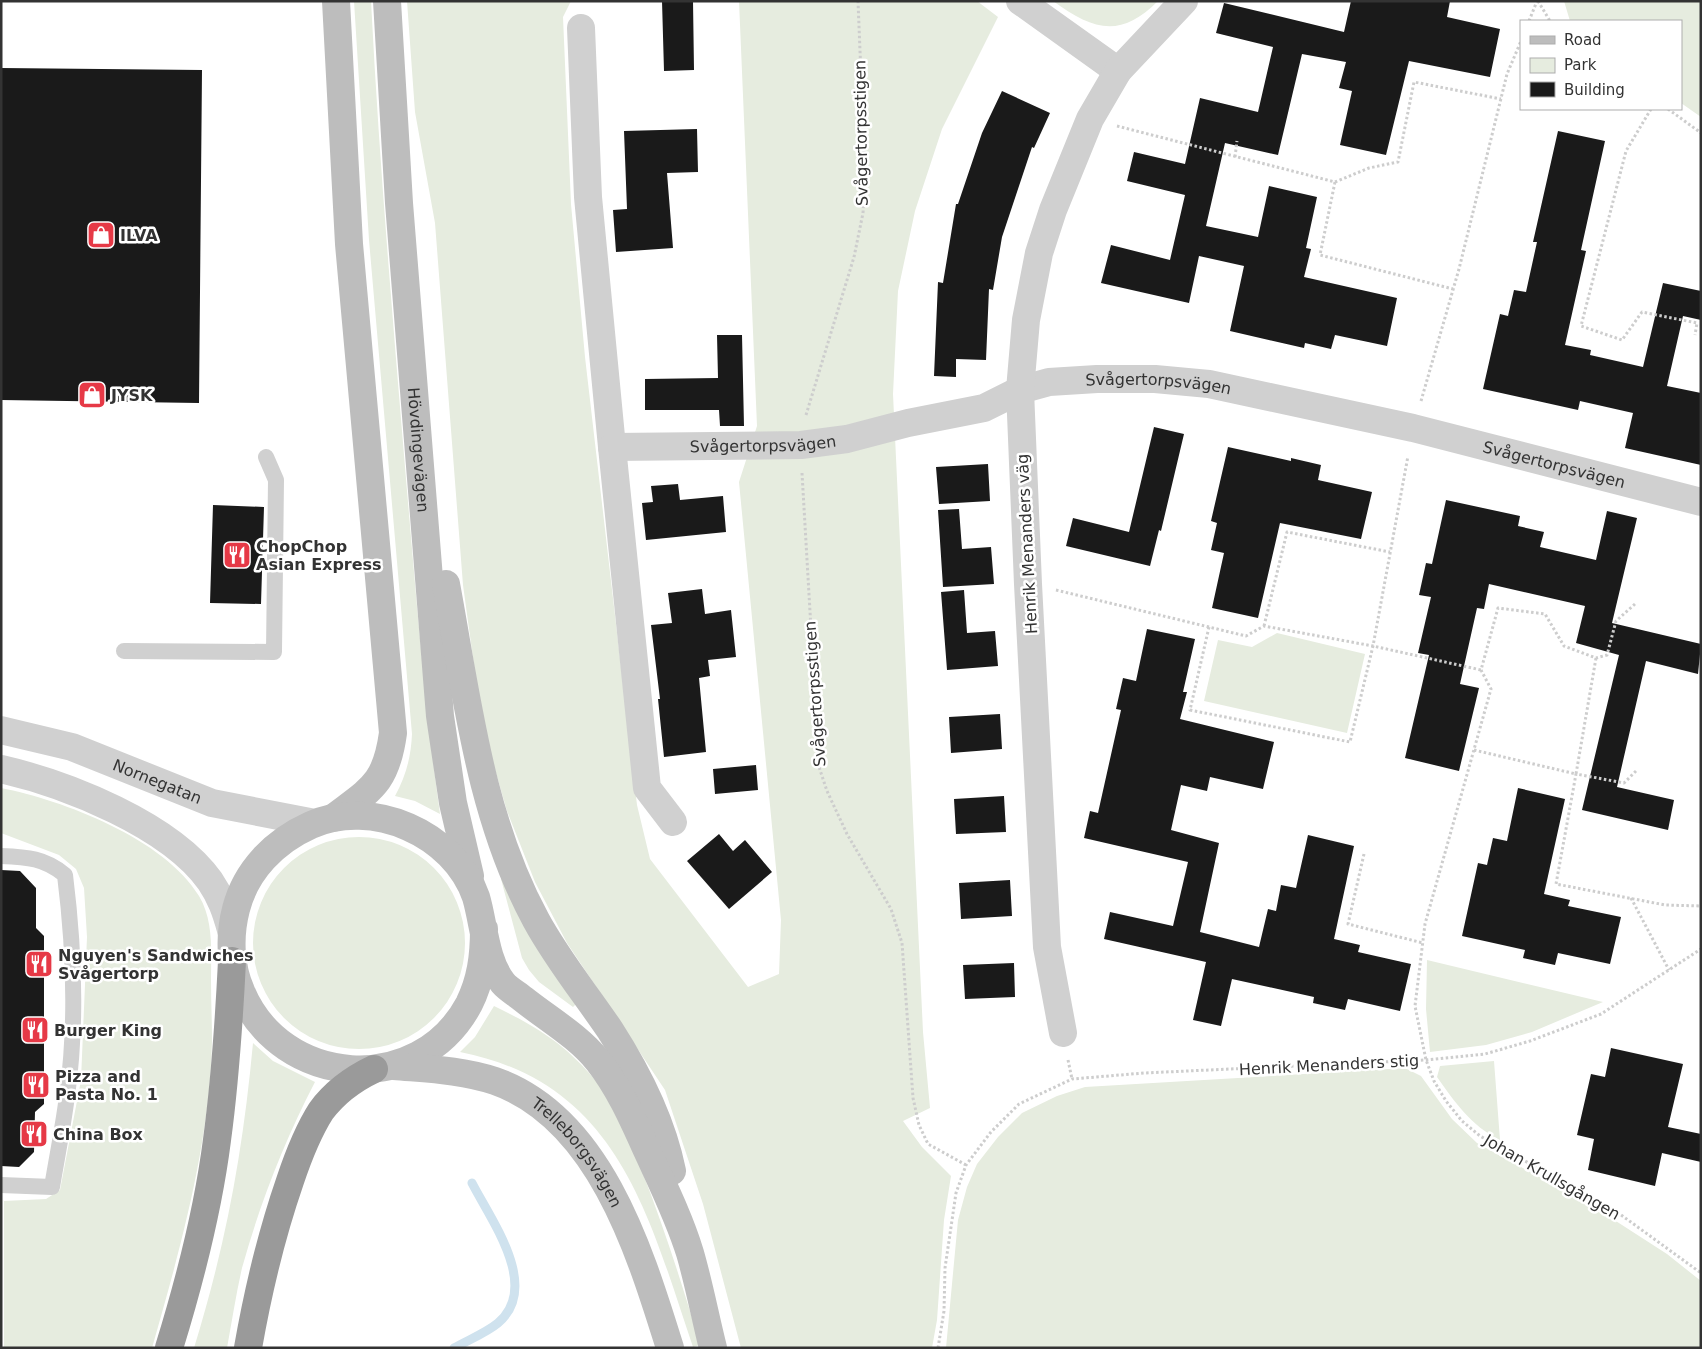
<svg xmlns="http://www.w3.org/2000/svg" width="1702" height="1349" font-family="'DejaVu Sans',sans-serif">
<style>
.green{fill:#e6ecdf}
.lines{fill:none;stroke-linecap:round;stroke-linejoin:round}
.stream{stroke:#cfe2ee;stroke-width:9}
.building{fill:#1a1a1a}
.path{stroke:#cdcdcd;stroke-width:3;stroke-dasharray:2.5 2.5;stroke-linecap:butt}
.lane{stroke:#d0d0d0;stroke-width:16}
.street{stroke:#d0d0d0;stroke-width:28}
.secondary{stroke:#bdbdbd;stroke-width:28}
.highway{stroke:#9a9a9a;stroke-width:28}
.labels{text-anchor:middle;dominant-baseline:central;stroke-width:5;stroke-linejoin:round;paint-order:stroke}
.street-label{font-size:16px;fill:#333;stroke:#fff}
.poi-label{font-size:16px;font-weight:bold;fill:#333;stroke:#fff;text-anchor:start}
</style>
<rect width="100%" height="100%" fill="#fff"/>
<!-- green -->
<path class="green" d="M354 1H371C379 157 392 312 405 467 415 583 424 699 440 814L415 801 395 796C406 776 411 757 412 734L369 240Z
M407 1H571L563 17 571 204 585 357 637 805 650 859 748 987 779 974 781 920 739 482 757 426 739 1H977L998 17 942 129 915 211 898 291 893 394 923 1032 930 1108 903 1121 922 1147 951 1176 944 1220 937 1320 932 1348H741L703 1204 665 1090 567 943 535 882 507 811 490 752 477 687 463 585 435 223 415 112Z
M1053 1H1158C1120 39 1093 30 1053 1Z
M1564 1H1701V117L1681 103V21H1570Z
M1277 633 1365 654 1347 733 1204 701 1218 640 1252 647Z
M1 788C63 800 165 839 199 896 214 921 211 952 211 980 211 1001 212 1021 212 1041 210 1143 180 1250 152 1348H1L4 1347V1201L46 1199 60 1190 81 1080 87 937 84 888 76 869 59 855 1 833Z
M253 943a106 106 0 1 1 212 0a106 106 0 1 1-212 0Z
M507 877 579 1001 573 1007 539 982 529 970 522 958 501 879Z
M1427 960 1603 1002 1532 1032 1486 1045 1430 1052 1426 1009Z
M494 1006C533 1025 561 1041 590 1074 614 1100 628 1139 642 1171 664 1228 683 1286 700 1345L693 1347C648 1214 618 1083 460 1052L475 1037Z
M253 1043 273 1061 315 1082C284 1142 260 1203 242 1268 236 1294 232 1321 227 1348H194C226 1244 243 1151 253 1043Z
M1494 1061 1500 1140C1471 1126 1454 1101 1437 1077L1440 1066Z
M1405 1068 1421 1076 1452 1119 1477 1143 1591 1205 1667 1254 1701 1281V1348H946L958 1220 967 1187 977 1164 998 1137 1022 1113 1057 1096 1085 1087Z"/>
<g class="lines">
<!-- stream -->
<path class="stream" d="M454 1348C468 1340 486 1333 498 1323 541 1287 491 1220 472 1183"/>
</g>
<!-- building -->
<path class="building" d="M662 1H693L694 70 664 71Z
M1351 1H1450L1447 17 1500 29 1490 77 1409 61 1386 155 1340 145 1352 91 1339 88 1346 62 1302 54 1278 155 1225 143 1206 226 1258 237 1269 186 1317 197 1306 248 1311 249 1304 277 1397 298 1387 346 1335 335 1331 349 1305 343 1304 348 1230 331 1244 266 1199 256 1189 303 1101 283 1111 245 1170 260 1185 195 1127 181 1134 152 1185 164 1200 98 1258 112 1273 47 1216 33 1224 3 1344 32Z
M1 68 202 70 199 403 1 400Z
M1002 91 1050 113 1034 148 1032 147 1002 237 993 290 989 289 986 360 956 359V377L934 376 938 282 943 283 956 204H958L982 133Z
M697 129 698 172 667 173 673 248 616 252 613 210 627 209 624 131Z
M1558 131 1605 141 1581 250 1586 251 1565 345 1591 350 1590 355 1643 367 1663 283 1701 291V320L1683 316 1667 386 1701 393V465L1625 448 1633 413 1580 401 1578 410 1483 389 1500 314 1508 316 1514 290 1526 292 1537 242H1533Z
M717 335H742L744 426H720L719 410H645V379L718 378Z
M1154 427 1184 434 1161 531 1159 530 1150 566 1066 546 1073 518 1129 532Z
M1228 447 1291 461V458L1321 465 1318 480 1372 492 1361 539 1280 523 1258 618 1212 608 1224 553 1211 550 1217 523 1211 521Z
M988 464 990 501 939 504 936 467Z
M678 484 680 500 723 496 726 532 646 540 642 503 653 502 651 486Z
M1446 500 1520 516 1518 526 1544 532 1540 547 1596 560 1607 511 1637 518 1612 623 1701 644 1698 674 1646 661 1617 787 1674 800 1668 830 1582 810 1619 655 1576 643 1585 606 1489 584 1484 609 1477 608 1460 684 1479 688 1459 771 1405 758 1429 655 1418 653 1431 597 1419 595 1426 563 1432 564Z
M213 505 264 507 261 604 210 603Z
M959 509 962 549 991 547 994 584 943 587 938 510Z
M702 589 705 614 731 610 736 657 708 660 710 676 699 678 706 752 664 757 658 699H660L651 625 672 623 668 593Z
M964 590 967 633 995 631 998 666 947 670 941 592Z
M1147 629 1195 639 1183 692H1187L1180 719 1274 742 1263 789 1210 777 1207 791 1181 785 1171 830 1219 843 1200 932 1259 947 1268 909 1276 911 1281 885 1296 888 1308 835 1354 846 1334 939 1360 945 1358 952 1411 964 1400 1011 1348 999 1345 1010 1313 1003 1314 997 1232 979 1221 1026 1193 1020 1206 962 1104 939 1110 912 1173 926 1188 862 1084 838 1090 811 1098 813 1121 710 1116 709 1123 678 1136 681Z
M1000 714 1002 749 951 753 949 717Z
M756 765 758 790 715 794 713 769Z
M1518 788 1565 799 1544 894 1570 900 1568 906 1621 917 1610 964 1558 953 1555 965 1523 958 1525 950 1462 936 1478 863 1487 865 1493 838 1507 841Z
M1004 796 1006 832 956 834 954 799Z
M719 834 733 851 745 840 772 872 729 909 687 861Z
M1 870 20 871 36 888V928L44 936V1104L35 1112 34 1152 19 1167 1 1166Z
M1010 880 1012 916 961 919 959 883Z
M1014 963 1015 997 965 999 963 965Z
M1611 1048 1683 1064 1668 1127 1701 1134V1162L1662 1153 1655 1186 1588 1170 1594 1139 1577 1135 1591 1074 1605 1077Z"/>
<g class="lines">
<!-- path -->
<path class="path" d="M1538 1 1550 21
M1529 21 1537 1
M1651 109 1626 151 1581 326 1622 340 1642 312 1697 323 1695 335
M1668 109 1701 133
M1117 126 1335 182 1369 168 1398 162 1414 82 1501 99
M1235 157 1237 141
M1335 182 1320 255 1453 289
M1421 401 1459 269 1507 74 1521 41
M806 415 854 257 863 213 865 175 858 1
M802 473 819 767 827 791 847 834 891 909 902 943 913 1098 919 1125 928 1144 966 1165
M1056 590 1246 636 1264 626 1373 646 1408 456
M1635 604 1616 621 1607 655 1596 658 1564 646 1545 614 1498 608 1481 670 1491 689 1425 924 1415 1006 1426 1060 1434 1081 1446 1101 1462 1121 1480 1136 1617 1212 1701 1273
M1264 626 1287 532 1390 552
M1209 627 1190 710 1350 742 1373 646 1481 670
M1474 750 1576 774 1596 658
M1636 771 1624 783 1576 774 1556 884 1665 905 1701 906
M1364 854 1348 924 1423 943
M1631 898 1669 970
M1068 1060 1072 1079
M938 1348 944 1311 945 1268 956 1193 966 1165 991 1132 1019 1104 1072 1079 1144 1073 1426 1060 1485 1054 1530 1041 1601 1014 1701 949"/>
<!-- lane -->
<path class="lane" d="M124 651 274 652 276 480 266 457
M1 856C27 857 45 858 65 875 74 947 77 1024 67 1096 63 1127 57 1157 52 1187L1 1185"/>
<!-- street -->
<g class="street">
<path d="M1020 1 1118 71"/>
<path d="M581 28 588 197 612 447 647 788 673 822"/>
<path id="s1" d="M612 447 801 445 847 439 908 423 984 408 1020 390 1049 382 1097 379H1155L1209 384 1413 428 1701 502"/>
<path id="s2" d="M1 730 72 747 212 803 315 823"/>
<path d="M1 769C67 784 170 825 210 881 221 897 226 912 231 930"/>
<path d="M1063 1033 1047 947 1028 584 1020 390 1026 320 1039 253 1053 210 1090 119 1118 71 1184 1"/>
</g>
<!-- secondary -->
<g class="secondary">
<path id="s3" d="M387 1 399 203 440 716 453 803 470 876"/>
<path d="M446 584C467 697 480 817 536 920 557 959 585 993 610 1030 637 1072 662 1121 672 1171"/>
<path d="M333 818C371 789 386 784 393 733L349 244 336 1"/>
<path d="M484 929C484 956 481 980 469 1004 419 1098 281 1088 241 991 230 966 229 936 236 909 246 870 275 841 311 825 372 798 454 833 476 897 484 924 485 961 503 983 508 989 517 994 523 999 548 1019 578 1036 598 1061 618 1086 632 1117 645 1146 661 1181 679 1217 690 1253 699 1284 705 1316 713 1348"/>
<path id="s4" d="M394 1066C428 1069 462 1070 495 1081 600 1118 640 1252 670 1348"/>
</g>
<!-- highway -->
<path class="highway" d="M169 1348C190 1280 208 1211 217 1140 225 1081 229 1021 232 961
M248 1348C258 1291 271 1236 290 1181 298 1157 307 1133 321 1111 335 1092 353 1079 374 1069"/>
</g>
<!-- icons -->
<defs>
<symbol id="shop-square" viewBox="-11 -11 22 22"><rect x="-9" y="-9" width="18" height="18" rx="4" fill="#e63946" stroke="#fff"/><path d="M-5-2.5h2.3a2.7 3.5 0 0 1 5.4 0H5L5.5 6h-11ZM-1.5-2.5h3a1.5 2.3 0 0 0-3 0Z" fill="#fff"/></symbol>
<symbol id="restaurant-square" viewBox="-11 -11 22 22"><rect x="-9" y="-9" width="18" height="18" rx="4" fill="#e63946" stroke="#fff"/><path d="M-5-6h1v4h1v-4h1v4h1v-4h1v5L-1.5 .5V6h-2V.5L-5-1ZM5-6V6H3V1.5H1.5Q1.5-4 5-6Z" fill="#fff"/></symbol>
</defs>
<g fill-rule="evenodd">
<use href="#shop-square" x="85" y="219" width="32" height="32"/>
<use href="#shop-square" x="76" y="379" width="32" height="32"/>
<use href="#restaurant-square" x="221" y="539" width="32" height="32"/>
<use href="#restaurant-square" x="23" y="948" width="32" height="32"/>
<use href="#restaurant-square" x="19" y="1014" width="32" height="32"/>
<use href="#restaurant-square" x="20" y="1069" width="32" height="32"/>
<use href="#restaurant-square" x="18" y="1118" width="32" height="32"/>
</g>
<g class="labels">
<!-- street labels -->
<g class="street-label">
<text transform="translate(861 133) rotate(-91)">Svågertorpsstigen</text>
<text stroke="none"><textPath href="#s1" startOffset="556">Svågertorpsvägen</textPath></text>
<text stroke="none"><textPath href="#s1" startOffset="151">Svågertorpsvägen</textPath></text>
<text stroke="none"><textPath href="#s3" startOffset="450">Hövdingevägen</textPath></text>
<text stroke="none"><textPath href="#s1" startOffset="961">Svågertorpsvägen</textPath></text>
<text transform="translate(1027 544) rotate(-93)">Henrik Menanders väg</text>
<text transform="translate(815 694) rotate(-94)">Svågertorpsstigen</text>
<text stroke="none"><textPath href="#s2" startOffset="165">Nornegatan</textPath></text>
<text transform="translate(1329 1065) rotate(-3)">Henrik Menanders stig</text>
<text stroke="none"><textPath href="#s4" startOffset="214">Trelleborgsvägen</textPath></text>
<text transform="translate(1552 1177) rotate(30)">Johan Krullsgången</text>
</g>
<!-- poi labels -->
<g class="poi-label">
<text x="120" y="235">ILVA</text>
<text x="111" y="395">JYSK</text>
<text x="256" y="546">ChopChop<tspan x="256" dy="18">Asian Express</tspan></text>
<text x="58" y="955">Nguyen's Sandwiches<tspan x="58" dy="18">Svågertorp</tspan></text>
<text x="54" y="1030">Burger King</text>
<text x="55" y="1076">Pizza and<tspan x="55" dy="18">Pasta No. 1</tspan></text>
<text x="53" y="1134">China Box</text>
</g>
</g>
<!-- border -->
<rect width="1702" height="1349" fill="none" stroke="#333333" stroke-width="5"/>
<!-- legend -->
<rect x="1520" y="20" width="162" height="90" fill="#ffffff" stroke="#adadad"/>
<rect x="1530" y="36" width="25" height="8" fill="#bdbdbd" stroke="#adadad"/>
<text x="1564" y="45" font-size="15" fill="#333333">Road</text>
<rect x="1530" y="58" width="25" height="15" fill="#e6ecdf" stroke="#adadad"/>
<text x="1564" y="70" font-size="15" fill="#333333">Park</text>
<rect x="1530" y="82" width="25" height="15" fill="#1a1a1a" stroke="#adadad"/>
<text x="1564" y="95" font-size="15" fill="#333333">Building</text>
</svg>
